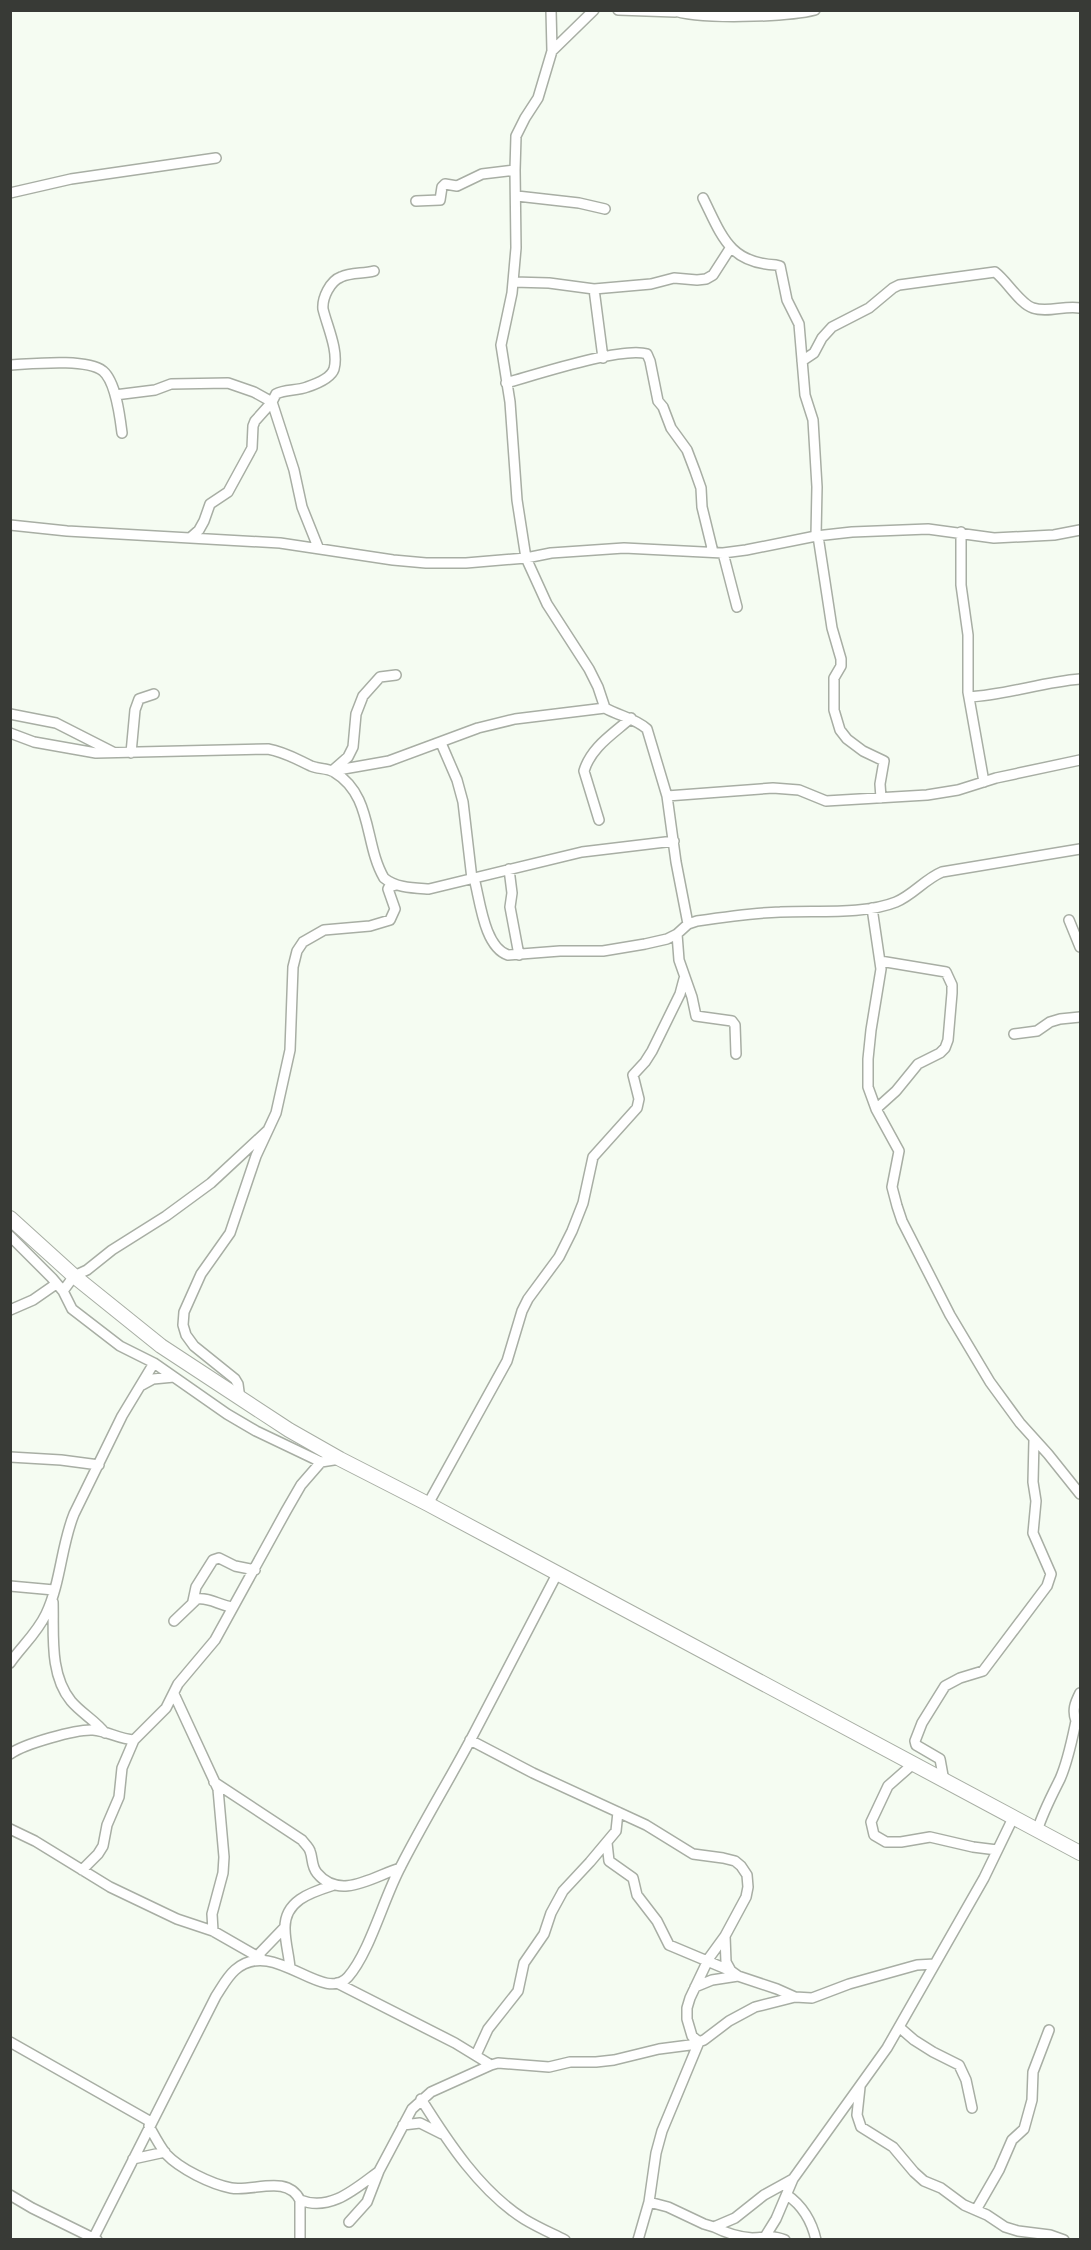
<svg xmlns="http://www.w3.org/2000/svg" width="1091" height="2250" font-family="'Source Sans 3',sans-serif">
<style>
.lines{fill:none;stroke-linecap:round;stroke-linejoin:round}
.minor-casing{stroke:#a8aea4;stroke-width:12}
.secondary-casing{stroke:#a8aea4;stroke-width:16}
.minor{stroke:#fff;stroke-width:9}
.secondary{stroke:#fff;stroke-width:14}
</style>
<rect width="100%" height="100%" fill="#f5fcf2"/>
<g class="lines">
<defs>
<path id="minor" d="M551 10 552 51
M594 10 552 51 538 98 525 118 516 136 515 170 516 248 512 293 501 345 510 402 517 500 526 558 547 604 589 669 598 687 605 708C619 716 635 718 647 729L667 796 676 862 688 924
M618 10 675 12
M672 10C697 20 788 17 815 10
M10 193 71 179 216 158
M517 196 579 203 605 209
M703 198C722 236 729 263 776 265L780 266 787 300 799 324 805 395 813 420 817 487 816 536
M416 201 440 200 442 187 445 184 457 186 482 174 515 170
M513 282 549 283 594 289 603 358
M594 289 651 284 674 278 697 280 706 279 713 275 731 247
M802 361 814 353 822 338 832 327 869 308 893 288 899 285 995 272C1007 281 1020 304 1033 308 1048 313 1065 305 1080 308
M10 365C31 364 86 358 103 371 116 382 120 417 122 433
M506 383C535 375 623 346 647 354L650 361 658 401 663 407 671 428 687 450 695 471 701 488 702 507 713 552
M115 395 155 390 171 384 228 383 254 392 272 402 294 470 302 507 318 547
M10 525 67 531 280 543 393 560 426 563H466L526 558 551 553 624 548 723 553 746 550 816 536 852 532 928 529 994 538 1054 535 1080 530
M961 532V585L968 635V692L984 782
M818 536 832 628 841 659V666L834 678V710L840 730 847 739 863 751 884 761 880 784 881 798
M190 538 199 530 204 521 210 504 228 492 252 448 253 426 255 421 272 402 276 394C285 389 297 391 307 387 316 384 331 378 334 369 339 351 327 326 323 309 322 298 330 281 341 277 351 272 363 274 374 271
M723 553 737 607
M396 675 380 677 363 696 356 714 353 747 348 757 332 771 389 761 478 728 515 719 605 708
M969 697C1007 695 1042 682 1080 679
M10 714 56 723 113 752
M10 733 34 742 96 753 268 749C285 752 296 759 311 766 318 769 327 768 334 772 373 795 364 844 384 878 396 888 414 888 429 889L582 852 674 841
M441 743 457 780 463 802 472 879
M131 753 135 710 139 699 154 694
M667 796 773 788 799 790 826 801 927 795 958 790 996 778 1080 760
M599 820 584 771C591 747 613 734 631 718
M509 869 512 893 510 907 519 955
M474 878C480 900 484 947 508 955L560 951H603L645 944 667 939 677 934 688 924 697 921C724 917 752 913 780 912 814 910 864 915 896 902 913 895 925 879 942 872L1080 849
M872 908 881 969 871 1030 868 1059V1087L876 1109 899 1151 892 1187 897 1206 902 1221 950 1315 990 1382 1020 1423 1048 1454 1080 1494
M1069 920 1080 947
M677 934 679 960 692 997 696 1016 732 1021 735 1025 736 1054
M1014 1034 1037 1031 1050 1022 1060 1019 1080 1017
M876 1109 896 1091 918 1064 940 1053 945 1048 948 1040 952 993V985L946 972 880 961
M10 1236 52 1278 63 1291 72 1309 120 1346 154 1363 227 1414 256 1431 321 1462 340 1459
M63 1291 74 1276 87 1270 112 1250 166 1216 211 1183 267 1131
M10 1310 33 1300 56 1284
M142 1385 153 1379 174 1377
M240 1399 238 1384 235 1379 194 1346 186 1335 183 1325 184 1312 201 1274 230 1233 256 1156 276 1113 290 1050 293 967 297 951 303 942 324 930 370 926 390 920 395 909 388 889 389 887 396 885
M10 1457 61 1460 99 1465
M428 1504 507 1361 522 1311 528 1299 559 1257 572 1231 583 1203 593 1157 637 1108 639 1099 633 1075 645 1062 652 1051 680 994 684 979
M10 1586 54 1590
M193 1601 196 1587 213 1560 219 1558 235 1566 255 1570
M53 1602C54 1634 49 1674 71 1701 81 1713 96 1721 105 1733
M174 1621 197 1599C210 1597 220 1606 233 1607
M10 1663C22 1646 37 1633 46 1614 61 1582 61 1546 74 1514L122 1416 154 1363
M174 1694 218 1789 224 1857 223 1873 212 1914 213 1931
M1080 1722 1076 1721C1072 1710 1075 1703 1080 1693
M470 1740 533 1773 646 1825 693 1854 723 1858 735 1861 741 1866 747 1875 748 1887 746 1897 725 1936 726 1962 731 1971 738 1976 777 1989 795 1997
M10 1754C24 1744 76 1729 93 1730 107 1731 119 1739 134 1740
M913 1764 888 1786 871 1822 874 1835 886 1842H901L930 1837 973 1847 997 1850
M944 1781 940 1759 916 1745 915 1741 922 1723 945 1686 960 1678 983 1671 1047 1586 1051 1574 1033 1533 1036 1501 1033 1482 1034 1440
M214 1782 302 1840C304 1843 309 1847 310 1851 313 1858 311 1866 317 1873 340 1901 374 1876 400 1868
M10 1829 35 1841 110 1887 177 1919 213 1931 262 1959
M1037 1831C1043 1812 1051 1797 1060 1779 1068 1761 1072 1740 1076 1721
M607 1843 609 1861 633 1878 637 1895 657 1921 669 1945 731 1971
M82 1870 98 1854 103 1846 107 1825 119 1797 122 1768 134 1740 166 1708 178 1684 215 1640 286 1511 301 1485 321 1462
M257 1956 285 1927
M290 1968C289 1955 285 1942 285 1929 284 1900 312 1892 334 1885
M337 1983 455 2043 491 2065
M695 1987 712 1980 738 1976
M899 2027 914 2040 933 2052 959 2065 966 2080 972 2108
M10 2042 151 2122
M476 2055 488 2029 518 1991 524 1963 544 1934 551 1913 563 1891 590 1862 616 1831 618 1812
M860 2087 857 2115 861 2127 893 2147 914 2172 924 2181 941 2188 964 2205 987 2215 1005 2227 1018 2231 1050 2235 1064 2240
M421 2099C448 2142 480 2191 524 2219 537 2227 551 2233 565 2240
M403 2125 420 2123 442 2134
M149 2126C154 2135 159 2145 166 2154 180 2169 211 2184 231 2188 253 2192 287 2174 300 2200V2240
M133 2159 165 2152
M10 2195 32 2208 97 2240
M787 2195C802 2205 812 2222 816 2240
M300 2200C330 2212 355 2189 378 2172
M649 2202 668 2207 704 2224 714 2227 735 2218 764 2195 793 2179
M976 2210 999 2170 1012 2140 1024 2129 1032 2100 1033 2072 1049 2030
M349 2222 367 2202 379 2171 412 2109 431 2092 491 2065 498 2063 549 2067 570 2062H596L614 2060 659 2049 690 2045 704 2040 729 2021 755 2007 795 1997 812 1998 849 1984 917 1965 935 1964
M714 2227C726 2233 738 2237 752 2238 767 2238 768 2234 785 2240
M94 2237 216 1996C222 1987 227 1977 235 1970 273 1936 323 2005 348 1977 370 1952 384 1897 401 1866 423 1823 448 1782 471 1739 500 1684 528 1629 557 1574
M638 2240 649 2202 656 2153 662 2131 699 2042 692 2036 687 2019V2008L690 1998 709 1958 725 1936
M763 2240 776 2219 793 2179 887 2048 984 1878 1013 1818"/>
<path id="secondary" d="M10 1218 74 1276 161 1346 289 1430 340 1459 428 1504 1080 1853"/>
</defs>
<!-- minor casing -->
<use href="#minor" class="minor-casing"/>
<!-- secondary casing -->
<use href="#secondary" class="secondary-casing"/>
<!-- minor -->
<use href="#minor" class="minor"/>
<!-- secondary -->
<use href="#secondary" class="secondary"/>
</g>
<!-- border -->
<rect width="1091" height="2250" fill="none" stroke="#383a36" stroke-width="24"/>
</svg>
